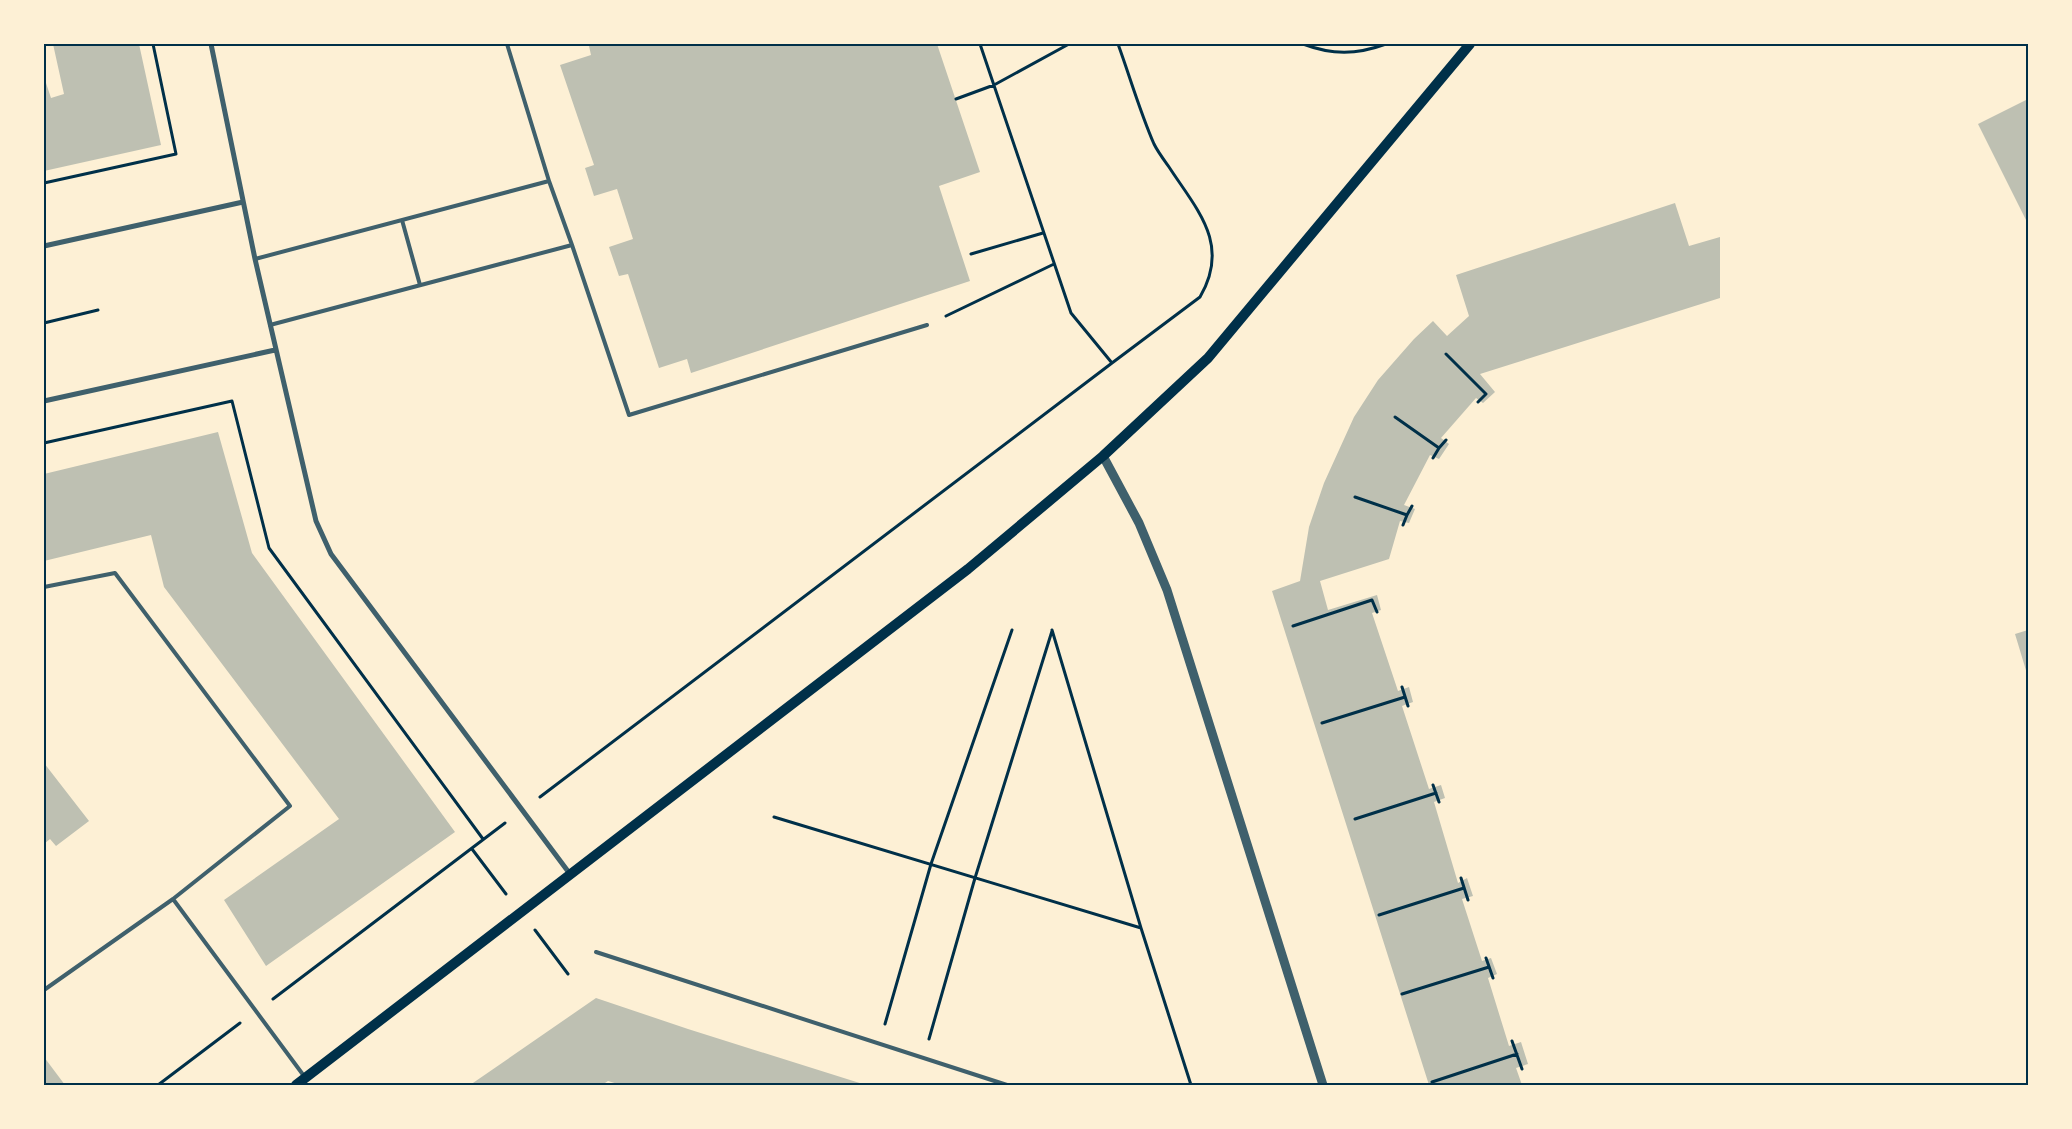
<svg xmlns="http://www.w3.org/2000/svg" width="2072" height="1129" font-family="Lato,sans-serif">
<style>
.building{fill:#bec0b2}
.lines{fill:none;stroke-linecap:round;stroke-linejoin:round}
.path{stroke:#003049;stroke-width:3}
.service{stroke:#3f606c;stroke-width:4}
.minor{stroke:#3f606c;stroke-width:5}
.tertiary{stroke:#3f606c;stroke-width:9}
.secondary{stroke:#003049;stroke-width:10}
.neatline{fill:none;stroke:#003049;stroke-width:2}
</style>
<rect width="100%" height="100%" fill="#fdf0d5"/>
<!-- building -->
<path class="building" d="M53 44H139L161 145 44 171V83H46L51 98 64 94Z
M597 44H937L980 172 939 186 970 281 691 373 687 359 659 368 628 274 619 276 609 247 633 239 617 189 594 196 585 168 594 165 560 65 591 55 589 46Z
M2028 99V224L1978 124Z
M1675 203 1689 246 1720 237V298L1480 374 1495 392 1483 403 1476 398 1441 438 1449 444 1439 459 1430 455 1404 505 1415 509 1409 523 1400 521 1389 559 1320 581 1328 610 1377 595 1381 610 1372 613 1398 691 1409 687 1413 702 1402 706 1429 789 1441 785 1445 798 1434 802 1458 883 1467 878 1473 896 1462 899 1482 961 1491 958 1497 974 1488 978 1509 1046 1521 1042 1528 1064 1516 1068 1522 1085H1429L1272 591 1300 581 1309 527 1324 483 1354 417 1378 380 1414 339 1433 321 1447 336 1469 316 1456 275Z
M218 432 252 553 455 832 266 966 224 900 339 819 164 587 151 535 44 561V474Z
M2028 630V677L2015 634Z
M44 763 89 821 56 846 50 839 44 844Z
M596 998 688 1029 866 1085H621L608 1081 602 1085H470Z
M44 1057 65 1085H44Z"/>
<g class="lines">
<!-- path -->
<path class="path" d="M1303 44C1332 55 1356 55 1386 44
M956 99 994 85 1069 44
M44 183 176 154 153 44
M971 254 1043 233
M946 316 1054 264
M44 323 98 310
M1446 354 1486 394 1478 402
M1112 363 1200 297C1231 244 1197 210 1169 167 1164 160 1158 152 1154 144 1140 112 1130 77 1118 44
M1395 417 1439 448 1433 458
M44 443 232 401 269 548 483 839
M1439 448 1446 440
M1355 497 1407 515 1403 525
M1407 515 1412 506
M1293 626 1372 600 1377 612
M1052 630 1141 928 1191 1085
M1402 687 1408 706
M1322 723 1405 697
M1433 785 1439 802
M540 797 1112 363 1071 313 980 44
M774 817 1141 928
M1355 819 1436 793
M472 849 506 894
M1461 878 1468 900
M1379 915 1464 888
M535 930 568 974
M1486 958 1493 978
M1402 994 1489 967
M273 999 505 823
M885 1024 931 864 1012 630
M929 1039 975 878 1052 631
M1512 1041 1522 1069
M1432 1082 1517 1054
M158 1085 240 1023"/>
<!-- service -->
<path class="service" d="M549 181 572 245
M402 220 420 285
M255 259 549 181 507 44
M270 325 572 245 629 415 927 325
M44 587 115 573 290 806 173 899 44 990
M173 899 304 1076
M596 952 1007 1085"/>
<!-- minor -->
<path class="minor" d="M211 44 255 259 316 521 331 554 570 874
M44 246 243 202
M44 401 275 350"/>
<!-- tertiary -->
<path class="tertiary" d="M1103 456 1139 523 1167 590 1323 1085"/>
<!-- secondary -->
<path class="secondary" d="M296 1085 968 569 1103 456 1208 358 1470 44"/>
</g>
<!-- border -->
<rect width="2072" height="1129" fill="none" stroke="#fdf0d5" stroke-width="90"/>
<rect x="45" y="45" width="1982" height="1039" class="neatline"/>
</svg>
